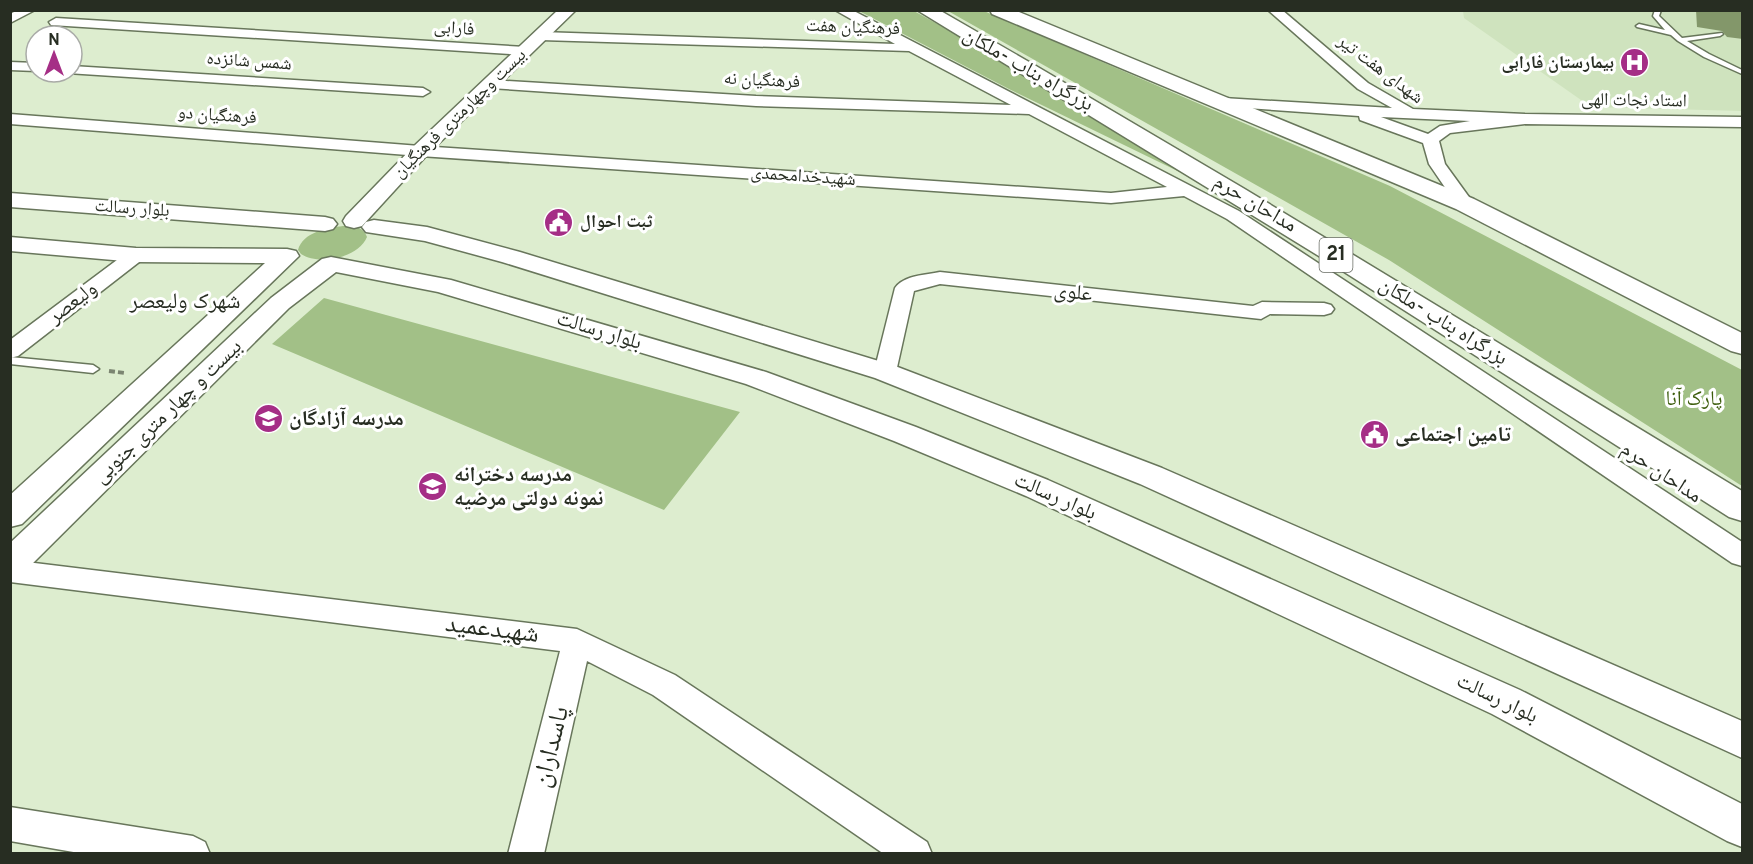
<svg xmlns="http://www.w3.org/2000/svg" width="1753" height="864" font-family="Overpass,'Noto Naskh Arabic',sans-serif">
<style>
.built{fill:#cfe3be}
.green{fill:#a2c087}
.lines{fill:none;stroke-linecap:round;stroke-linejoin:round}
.service-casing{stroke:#68765b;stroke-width:3}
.minor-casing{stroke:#68765b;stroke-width:3}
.tertiary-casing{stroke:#68765b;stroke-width:3}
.trunk-casing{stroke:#68765b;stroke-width:3}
.path{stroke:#7b8571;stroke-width:4;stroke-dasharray:6 3;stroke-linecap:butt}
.service{fill:#fff;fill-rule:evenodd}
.minor{fill:#fff;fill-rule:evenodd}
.tertiary{fill:#fff;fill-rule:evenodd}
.trunk{fill:#fff;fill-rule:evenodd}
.wall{fill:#83976a}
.labels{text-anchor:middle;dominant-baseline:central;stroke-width:6;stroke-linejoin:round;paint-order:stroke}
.far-street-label{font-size:18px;fill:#272d22;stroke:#fff}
.far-poi-label{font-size:18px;font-weight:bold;fill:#272d22;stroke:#fff;text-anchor:end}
.shield{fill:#fff;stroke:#686c64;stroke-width:1.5}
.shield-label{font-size:20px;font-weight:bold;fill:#272d22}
.street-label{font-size:21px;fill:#272d22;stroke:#fff}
.park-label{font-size:21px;fill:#3d5e0d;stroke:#fff}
.poi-label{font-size:21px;font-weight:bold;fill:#272d22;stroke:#fff;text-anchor:start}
.neighbourhood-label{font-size:22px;fill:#272d22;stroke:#fff}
.near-street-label{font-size:26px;fill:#272d22;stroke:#fff}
</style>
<rect width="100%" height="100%" fill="#ddedcf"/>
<!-- built -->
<path class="built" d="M1463 11H1742V111L1591 107 1464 18Z"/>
<!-- green -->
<path class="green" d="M859 11H914L1058 91 1229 196 1009 89Z
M948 11H984L1390 186 1742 370V486L1389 260Z
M343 226C353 226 363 226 367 237 358 258 319 266 301 254L298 250C303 232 327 228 343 226Z
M324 298 740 412 664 510 272 344Z"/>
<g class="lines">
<defs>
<path id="service" d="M1655 10H1661L1659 16 1682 38 1722 33 1723 34 1720 36 1687 41 1709 54 1742 70V74L1704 57 1678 41 1671 35 1637 27 1636 26 1639 24 1665 30 1653 16Z
M10 357 93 365 99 369 93 373 10 364Z"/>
<path id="minor" d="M18 10H35L10 23V14Z
M835 10H852L1239 211 1742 542V566L1732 563 1227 219 1184 196 1111 203 420 156 10 124V114L420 146 1111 193 1167 187 1029 114 756 106 490 88 483 84 490 80 756 96 1011 105 909 51 541 40 534 36 541 32 895 44Z
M1268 10H1282L1368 83 1413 109 1525 114 1742 117V127L1525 124 1450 133 1439 141 1445 164 1474 204 1471 208H1459L1429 164 1423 143 1360 120 1359 116 1218 106 1215 103 1218 100 1223 98 1392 108 1358 89ZM1381 117 1470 121 1440 126 1428 134Z
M56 18 525 47 532 51 525 55 51 25 49 22Z
M10 62 36 63V71L10 70Z
M72 66 423 88 430 92 423 96 67 73 72 72Z
M136 249 143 251 146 255 143 259 18 356 10 358V340L129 251Z
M940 272 1253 306 1262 302 1324 303 1331 305 1334 309 1331 313 1324 315 1270 314 1261 319 940 284 914 291 896 372 893 377 885 379 877 377 874 372 895 288C904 275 926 275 940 272Z
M10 560 577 629 675 675 927 842 932 854H884L653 695 587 661 544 854H508L560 651 10 582Z
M10 807 193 836 205 842 210 854H85L10 841Z"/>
<path id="tertiary" d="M558 10H576L427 155 362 226 354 228 346 226 343 221 346 216 413 147Z
M10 193 325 217 333 219 337 224 333 229 325 231 10 207Z
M374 220 427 227 520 252 895 366 1162 468 1742 721V758L1140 484 875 378 502 262 425 241 366 232 362 227 366 222Z
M10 237 136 248 287 249 296 251 299 256 22 524 10 527V495L265 263 136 262 10 251Z
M331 257 451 280 766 372 916 427 1048 480 1520 690 1742 804V847L1727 841 1492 714 1026 496 894 441 746 384 438 292 336 272 289 308 22 574 10 577V543L271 298 322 259Z"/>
<path id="trunk" d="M917 10H939L1036 66 1243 188 1742 491V521L1729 517 1327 261Z
M990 10H1014L1474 199 1742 333V354L1731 351 1456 209 992 14Z"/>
</defs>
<!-- service casing -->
<use href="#service" class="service-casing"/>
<!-- minor casing -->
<use href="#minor" class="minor-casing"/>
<!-- tertiary casing -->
<use href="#tertiary" class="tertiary-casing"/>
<!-- trunk casing -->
<use href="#trunk" class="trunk-casing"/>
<!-- path -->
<path class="path" d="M109 371 125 373"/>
<!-- service -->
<use href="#service" class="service"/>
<!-- minor -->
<use href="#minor" class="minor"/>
<!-- tertiary -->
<use href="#tertiary" class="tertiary"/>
<!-- trunk -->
<use href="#trunk" class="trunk"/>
</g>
<!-- wall -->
<path class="wall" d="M1696 10H1743V39L1727 37 1722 31 1697 27Z"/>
<!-- icons -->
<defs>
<symbol id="hospital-disc" viewBox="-11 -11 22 22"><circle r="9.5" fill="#a52e86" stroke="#fff"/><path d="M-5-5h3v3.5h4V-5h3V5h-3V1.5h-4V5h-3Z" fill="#fff"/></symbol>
<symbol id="civic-disc" viewBox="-11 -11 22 22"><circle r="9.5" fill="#a52e86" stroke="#fff"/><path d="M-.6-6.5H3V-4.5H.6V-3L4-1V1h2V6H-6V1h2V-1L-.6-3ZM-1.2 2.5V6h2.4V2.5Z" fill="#fff"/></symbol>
<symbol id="school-disc" viewBox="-11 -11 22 22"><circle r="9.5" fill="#a52e86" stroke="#fff"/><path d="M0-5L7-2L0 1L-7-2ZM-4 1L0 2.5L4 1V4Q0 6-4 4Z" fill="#fff"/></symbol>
</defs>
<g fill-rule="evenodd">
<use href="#hospital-disc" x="1618" y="46" width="33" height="33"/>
<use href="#civic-disc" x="542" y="206" width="33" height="33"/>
<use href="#school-disc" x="252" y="402" width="33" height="33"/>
<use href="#civic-disc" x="1358" y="418" width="33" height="33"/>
<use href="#school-disc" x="416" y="470" width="33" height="33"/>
</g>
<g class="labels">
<!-- far-street labels -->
<g class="far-street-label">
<text transform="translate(853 28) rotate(2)">فرهنگیان هفت</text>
<text transform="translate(454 29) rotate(4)">فارابی</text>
<text transform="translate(249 62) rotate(4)">شمس شانزده</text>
<text transform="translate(1380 70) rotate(37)">شهدای هفت تیر</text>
<text transform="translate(762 81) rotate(3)">فرهنگیان نه</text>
<text transform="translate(1634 101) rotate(1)">استاد نجات الهی</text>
<text transform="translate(460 114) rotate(-44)">بیست وچهارمتری فرهنگیان</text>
<text transform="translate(217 116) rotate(4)">فرهنگیان دو</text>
<text transform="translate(803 177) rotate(4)">شهیدخدامحمدی</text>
<text transform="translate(132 209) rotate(4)">بلوار رسالت</text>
</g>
<!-- far-poi labels -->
<g class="far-poi-label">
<text x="1614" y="63">بیمارستان فارابی</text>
<text x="580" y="222" text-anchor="start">ثبت احوال</text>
</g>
<!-- shield labels -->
<rect class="shield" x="1319.5" y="238" width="33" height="34" rx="4.5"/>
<g class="shield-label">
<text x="1336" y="255">21</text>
</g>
<!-- street labels -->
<g class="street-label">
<text transform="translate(1028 70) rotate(30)">بزرگراه بناب -ملکان</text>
<text transform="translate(1255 204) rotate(31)">مداحان حرم</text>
<text transform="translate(1073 293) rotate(6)">علوی</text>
<text transform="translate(73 303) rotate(-37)">ولیعصر</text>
<text transform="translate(1443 322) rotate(32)">بزرگراه بناب -ملکان</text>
<text transform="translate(599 331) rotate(17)">بلوار رسالت</text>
<text transform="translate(168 412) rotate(-44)">بیست و چهار متری جنوبی</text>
<text transform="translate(1661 473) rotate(34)">مداحان حرم</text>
<text transform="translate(1055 497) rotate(24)">بلوار رسالت</text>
<text transform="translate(1497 699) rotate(26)">بلوار رسالت</text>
</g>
<!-- park labels -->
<g class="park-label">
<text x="1694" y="399">پارک آنا</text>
</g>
<!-- poi labels -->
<g class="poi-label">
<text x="289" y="419">مدرسه آزادگان</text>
<text x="1395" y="435">تامین اجتماعی</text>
<text x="454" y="475">مدرسه دخترانه<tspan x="454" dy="24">نمونه دولتی مرضیه</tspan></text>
</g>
<!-- neighbourhood labels -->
<g class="neighbourhood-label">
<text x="185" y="302">شهرک ولیعصر</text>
</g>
<!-- near-street labels -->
<g class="near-street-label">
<text transform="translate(492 630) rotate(7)">شهیدعمید</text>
<text transform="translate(552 747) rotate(-76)">پاسداران</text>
</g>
</g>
<!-- border -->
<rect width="1753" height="864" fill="none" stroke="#272d22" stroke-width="24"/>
<!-- north arrow -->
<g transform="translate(54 54)"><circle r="28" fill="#ffffff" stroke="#a9aba7" stroke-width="1.5"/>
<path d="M0-4.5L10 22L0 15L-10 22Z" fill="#a52e86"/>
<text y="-9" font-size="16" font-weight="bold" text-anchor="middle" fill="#272d22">N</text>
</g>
</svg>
